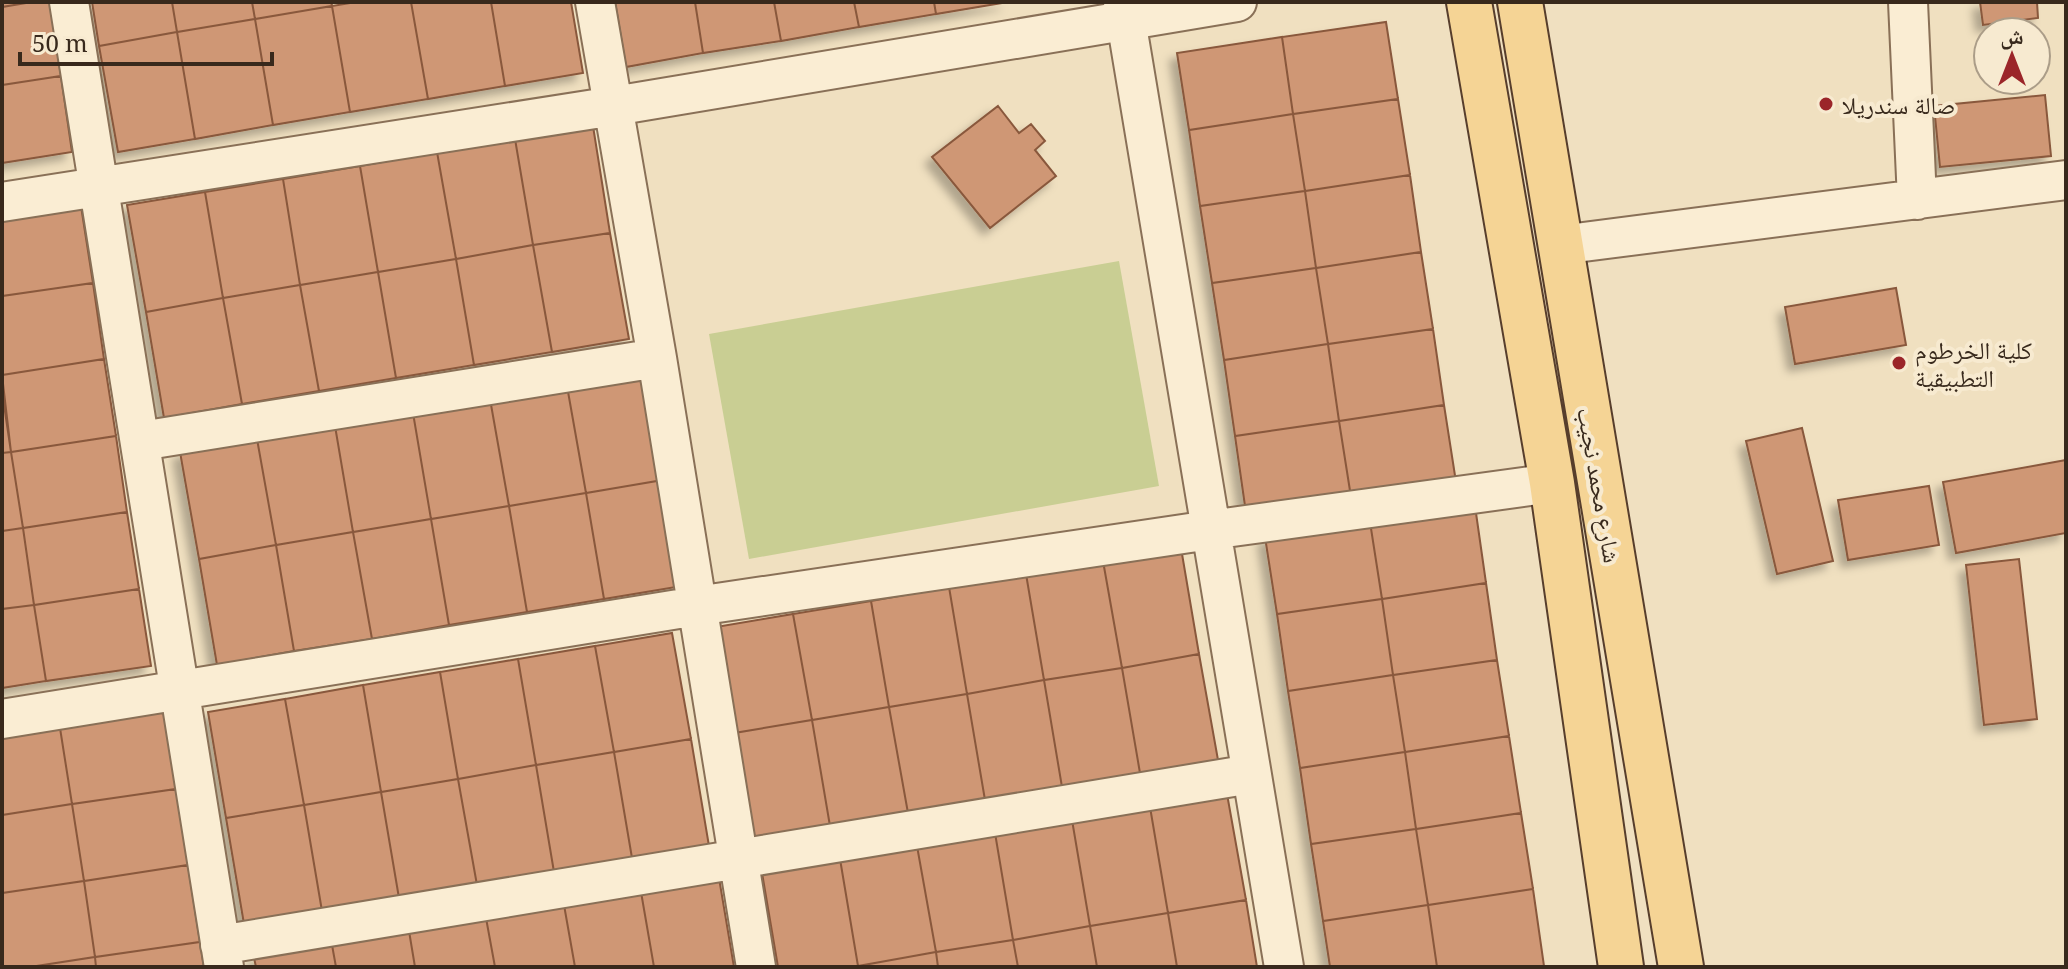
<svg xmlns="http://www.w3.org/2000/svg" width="2068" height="969" font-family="'Noto Serif','Noto Naskh Arabic',serif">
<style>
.park{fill:#c9ce93}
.building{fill:#cf9774;stroke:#89583c;stroke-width:2;filter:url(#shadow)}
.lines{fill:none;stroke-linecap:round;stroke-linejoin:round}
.minor-casing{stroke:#897057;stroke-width:42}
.major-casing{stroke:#573e2c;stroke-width:48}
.minor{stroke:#faedd3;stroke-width:38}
.major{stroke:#f5d495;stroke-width:44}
.poi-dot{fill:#9b2529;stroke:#f7ead0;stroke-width:3}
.labels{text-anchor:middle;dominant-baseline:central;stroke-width:8;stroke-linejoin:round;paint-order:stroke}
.poi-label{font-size:24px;fill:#38291c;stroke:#f7ead0;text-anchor:start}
.street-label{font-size:24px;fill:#38291c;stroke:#f7ead0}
</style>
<defs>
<filter id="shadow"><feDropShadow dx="-7" dy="7" stdDeviation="4" flood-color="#0004"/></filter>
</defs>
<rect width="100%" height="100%" fill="#f0e0c0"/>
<!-- park -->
<path class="park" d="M1119 261 1159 486 749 559 709 334Z"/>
<!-- building -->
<path class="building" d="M2 2H32L2 7Z
M32 2H50L61 76 2 85V7Z
M92 2H172L177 32 99 46Z
M172 2H252L255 19 177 32Z
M252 2H331L332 6 255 19Z
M356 2H411L428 99 350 112 332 6Z
M411 2H491L505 86 428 99Z
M491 2H571L583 73 505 86Z
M615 2H695L703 53 626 67Z
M695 2H774L781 41 703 53Z
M774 2H854L859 27 781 41Z
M854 2H934L936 14 859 27Z
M934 2H1008L936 14Z
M1980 2H2037L2038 18 1983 25Z
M332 6 350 112 273 125 255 19Z
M255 19 273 125 195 139 177 32Z
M1386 22 1398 99 1293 114 1282 37Z
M177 32 195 139 118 152 99 46Z
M1282 37 1293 114 1189 130 1177 53Z
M61 76 72 152 2 163V85Z
M2045 95 2051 156 1940 167 1934 106Z
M1398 99 1410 175 1305 191 1293 114Z
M998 106 1019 133 1031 124 1045 141 1035 150 1056 176 990 228 932 157Z
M1293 114 1305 191 1200 206 1189 130Z
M593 126 610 233 533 245 515 139Z
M515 139 533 245 456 259 437 152Z
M437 152 456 259 378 272 360 166Z
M360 166 378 272 300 285 283 179Z
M1410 175 1421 252 1316 268 1305 191Z
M283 179 300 285 223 298 205 192Z
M1305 191 1316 268 1212 283 1200 206Z
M205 192 223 298 146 312 127 205Z
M81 206 93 283 2 296V218Z
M610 233 629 339 552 352 533 245Z
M533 245 552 352 474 365 456 259Z
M1421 252 1433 329 1328 344 1316 268Z
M456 259 474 365 396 378 378 272Z
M1316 268 1328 344 1224 360 1212 283Z
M378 272 396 378 319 391 300 285Z
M93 283 104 359 2 375V296Z
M300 285 319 391 242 404 223 298Z
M1896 288 1906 345 1795 364 1785 307Z
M223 298 242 404 164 418 146 312Z
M1433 329 1444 405 1339 421 1328 344Z
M1328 344 1339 421 1235 436 1224 360Z
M104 359 116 436 11 452 2 375Z
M645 373 663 480 586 493 567 386Z
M567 386 586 493 509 506 490 399Z
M2 391 11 452 2 453Z
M490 399 509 506 431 519 413 413Z
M1444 405 1456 482 1351 497 1339 421Z
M413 413 431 519 353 532 335 426Z
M1339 421 1351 497 1246 513 1235 436Z
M335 426 353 532 276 545 257 439Z
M1802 428 1833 561 1777 574 1746 441Z
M116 436 127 512 23 528 11 452Z
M257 439 276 545 199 559 180 452Z
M11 452 23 528 2 531V453Z
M2066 460V533L1956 553 1943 482Z
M663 480 682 586 604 599 586 493Z
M1929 486 1939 545 1848 560 1838 500Z
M586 493 604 599 527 612 509 506Z
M509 506 527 612 449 625 431 519Z
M1475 506 1486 583 1382 599 1370 522Z
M127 512 139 589 34 605 23 528Z
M431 519 449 625 372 639 353 532Z
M1370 522 1382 599 1277 614 1265 537Z
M23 528 34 605 2 609V531Z
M353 532 372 639 294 651 276 545Z
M276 545 294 651 217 665 199 559Z
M1181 548 1199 654 1122 668 1103 561Z
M2019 559 2037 719 1984 725 1966 565Z
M1103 561 1122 668 1044 680 1026 574Z
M1026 574 1044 680 967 694 949 587Z
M1486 583 1497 660 1393 675 1382 599Z
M949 587 967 694 889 707 871 601Z
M139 589 151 666 46 681 34 605Z
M1382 599 1393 675 1288 691 1277 614Z
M871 601 889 707 812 720 793 614Z
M34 605 46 681 2 688V609Z
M793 614 812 720 734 733 716 627Z
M672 633 691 739 614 752 595 646Z
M595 646 614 752 536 765 518 659Z
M1199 654 1218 760 1140 773 1122 668Z
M518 659 536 765 458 779 440 672Z
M1497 660 1509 736 1405 752 1393 675Z
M1122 668 1140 773 1062 787 1044 680Z
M440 672 458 779 381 792 363 685Z
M1393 675 1405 752 1300 768 1288 691Z
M1044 680 1062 787 985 800 967 694Z
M363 685 381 792 304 805 285 699Z
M967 694 985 800 908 813 889 707Z
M285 699 304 805 226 818 208 712Z
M889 707 908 813 830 826 812 720Z
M165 712 176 789 72 804 60 728Z
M812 720 830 826 752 839 734 733Z
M60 728 72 804 2 815V736Z
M1509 736 1521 813 1416 829 1405 752Z
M691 739 709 846 632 858 614 752Z
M614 752 632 858 554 872 536 765Z
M1405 752 1416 829 1311 844 1300 768Z
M536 765 554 872 477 885 458 779Z
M458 779 477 885 399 898 381 792Z
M176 789 188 865 84 881 72 804Z
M381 792 399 898 322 911 304 805Z
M1227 794 1246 900 1168 913 1150 807Z
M72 804 84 881 2 893V815Z
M304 805 322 911 244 924 226 818Z
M1150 807 1168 913 1090 926 1072 820Z
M1521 813 1533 889 1428 905 1416 829Z
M1072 820 1090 926 1013 940 995 833Z
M1416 829 1428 905 1323 921 1311 844Z
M995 833 1013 940 936 952 917 846Z
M917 846 936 952 858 966 840 859Z
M840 859 858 966 778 967 762 873Z
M188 865 200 942 95 957 84 881Z
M719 878 734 967H654L641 892Z
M84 881 95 957 30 967H2V893Z
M1533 889 1544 966 1437 967 1428 905Z
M641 892 654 967H575L564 905Z
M1246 900 1257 967H1177L1168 913Z
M564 905 575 967H495L486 918Z
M1428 905 1437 967H1330L1323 921Z
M1168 913 1177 967H1097L1090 926Z
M486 918 495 967H415L409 931Z
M1090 926 1097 967H1018L1013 940Z
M409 931 415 967H336L332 945Z
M1013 940 1018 967H938L936 952Z
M200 942 204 967H96L95 957Z
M332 945 336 967H256L254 958Z
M936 952 938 967H858V966Z
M95 957 96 967H30Z"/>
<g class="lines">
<defs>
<path id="minor" d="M69 2 224 967
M595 2 657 358 756 967
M1123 2 1284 967
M1908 2 1917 200
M2 202 614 106 1237 2
M1560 245 2066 180
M141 441 657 358
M2 719 697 606 1210 530 1552 483
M220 945 1251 774"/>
<path id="major" d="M1469 2 1552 483 1621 967
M1520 2 1681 967"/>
</defs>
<!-- minor casing -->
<use href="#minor" class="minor-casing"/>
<!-- major casing -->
<use href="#major" class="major-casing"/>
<!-- minor -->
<use href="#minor" class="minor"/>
<!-- major -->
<use href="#major" class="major"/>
</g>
<!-- markers -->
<g class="poi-dot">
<circle cx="1826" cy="104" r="8"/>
<circle cx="1899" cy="363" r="8"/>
</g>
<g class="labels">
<!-- poi labels -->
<g class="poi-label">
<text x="1842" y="104">صالة سندريلا</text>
<text x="1915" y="349">كلية الخرطوم<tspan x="1915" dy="28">التطبيقية</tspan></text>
</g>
<!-- street labels -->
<g class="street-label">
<text transform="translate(1600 485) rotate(80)">شارع محمد نجيب</text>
</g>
</g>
<!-- border -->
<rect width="2068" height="969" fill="none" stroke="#38291c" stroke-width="8"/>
<!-- north arrow -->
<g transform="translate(2012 56)"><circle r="38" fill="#f7ead0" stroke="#ab9d88" stroke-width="2"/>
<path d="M0-6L14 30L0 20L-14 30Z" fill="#9b2529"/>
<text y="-12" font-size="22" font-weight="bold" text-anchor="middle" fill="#38291c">ش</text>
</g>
<!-- scale -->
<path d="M20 52v12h252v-12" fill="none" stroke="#38291c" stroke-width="4"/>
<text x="32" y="52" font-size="24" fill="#38291c" stroke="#f7ead0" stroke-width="6" paint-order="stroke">50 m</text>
</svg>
